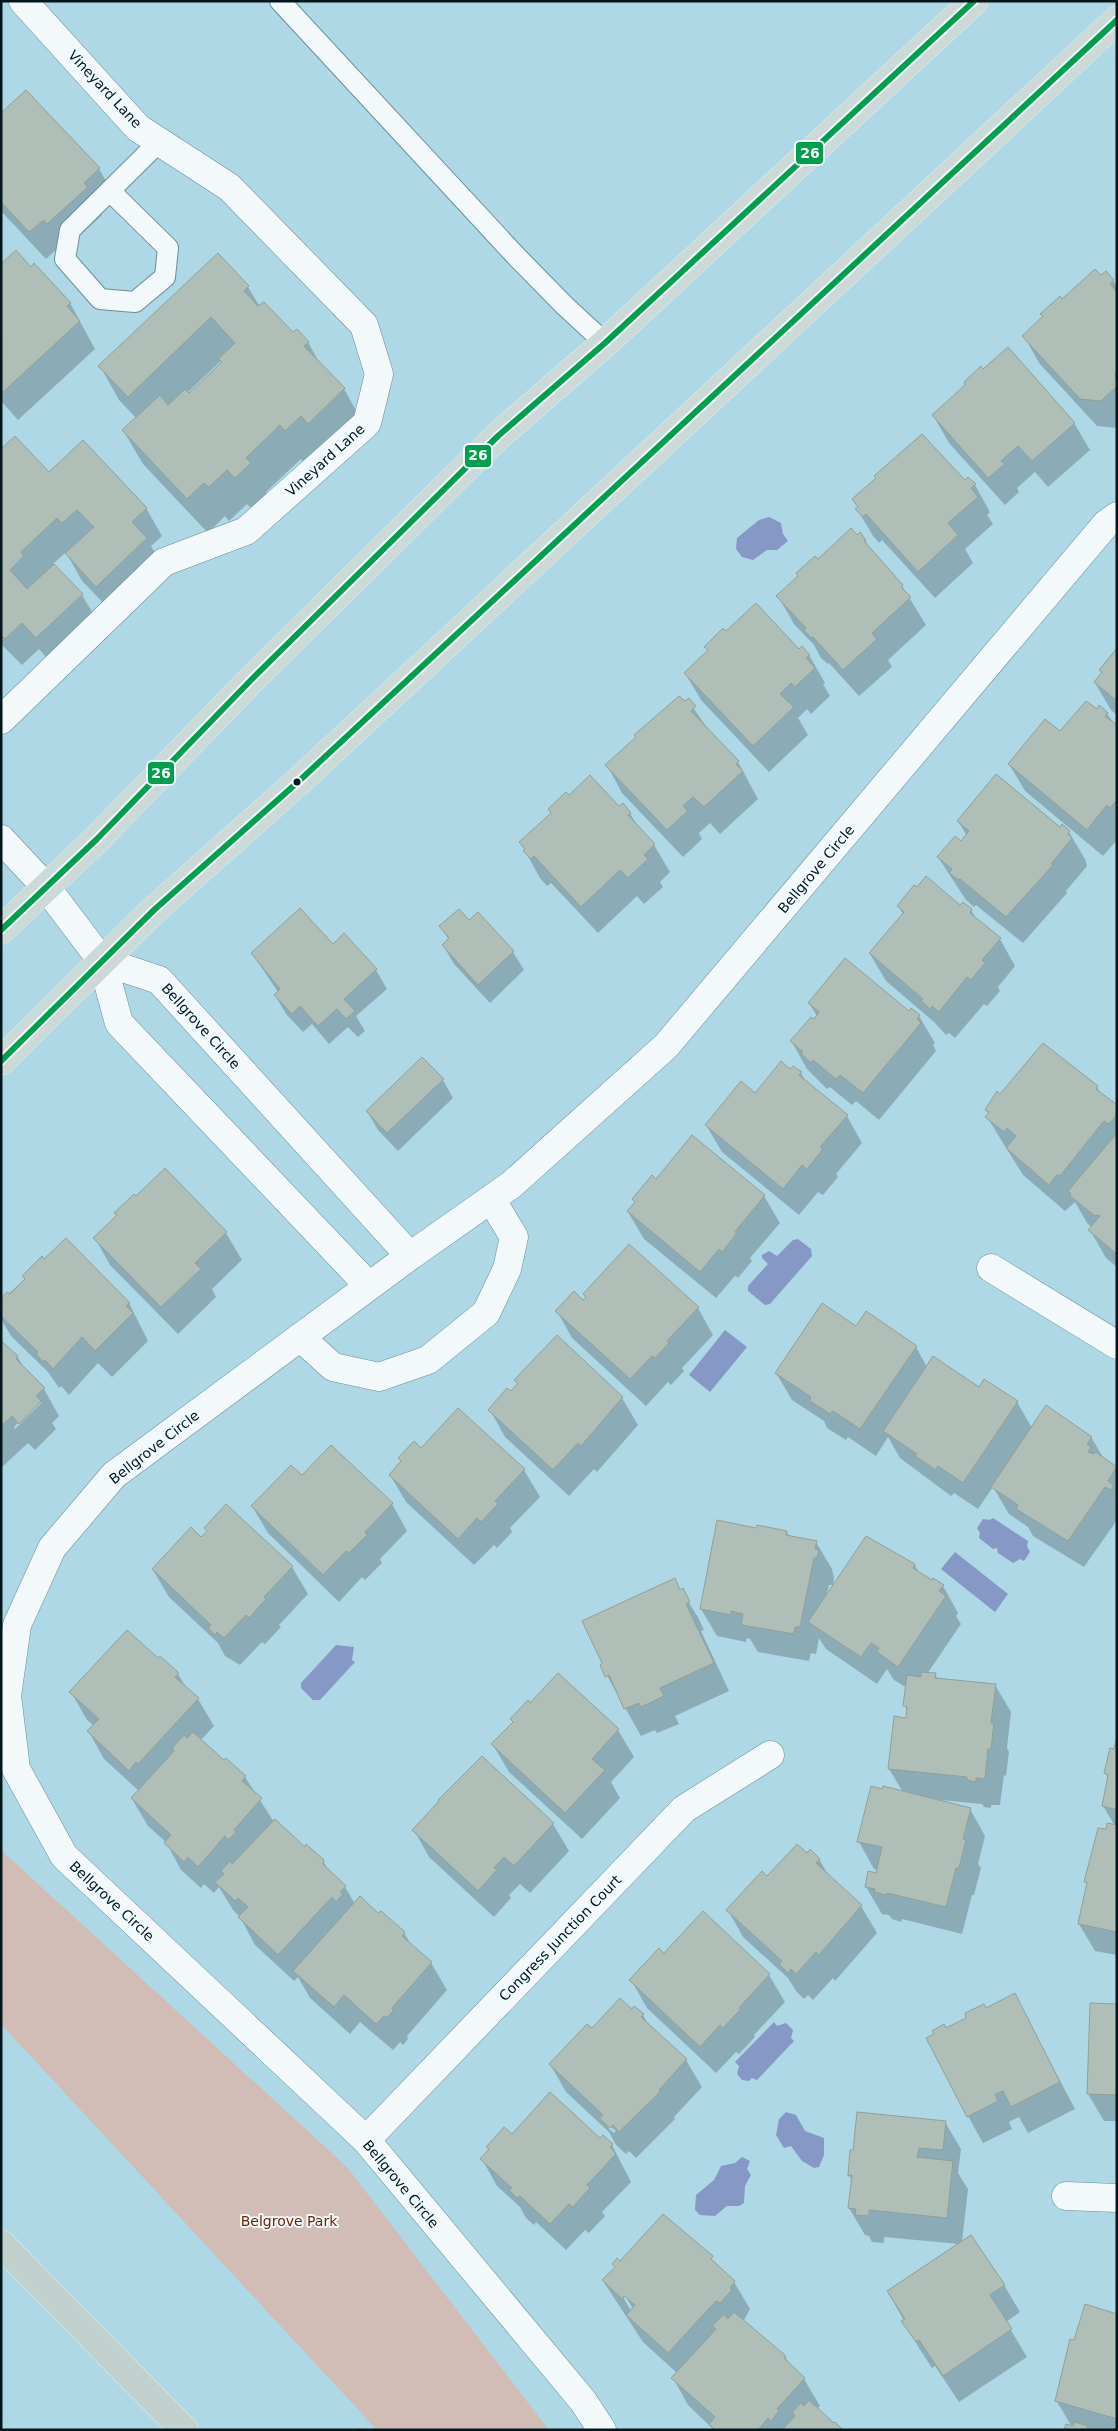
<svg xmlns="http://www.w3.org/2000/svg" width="1118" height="2431" font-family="'DejaVu Sans',sans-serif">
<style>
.green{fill:#d1bcb6}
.water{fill:#8698c6}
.shadow{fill:#0003;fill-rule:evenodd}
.building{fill:#afbfb7;stroke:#90a097}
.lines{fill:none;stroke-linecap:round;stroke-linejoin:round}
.service-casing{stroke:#6a8e97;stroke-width:22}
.minor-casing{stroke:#6a8e97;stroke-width:29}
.trunk-casing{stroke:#dbedf3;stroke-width:29}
.motorway-casing{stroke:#dbedf3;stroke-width:29}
.service{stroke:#f3f9fb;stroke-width:20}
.minor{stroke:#f3f9fb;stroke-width:28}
.trunk{stroke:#ccd9d7;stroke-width:28}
.motorway{stroke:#c2d1ce;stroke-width:28}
.bus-1-casing{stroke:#f1fafd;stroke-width:10}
.bus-1{stroke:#009f4e;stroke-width:6}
.bus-dot{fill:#02161c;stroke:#f1fafd;stroke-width:2}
.labels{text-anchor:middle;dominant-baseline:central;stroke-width:4;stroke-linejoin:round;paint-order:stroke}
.street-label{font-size:14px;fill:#02161c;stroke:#f1fafd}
.park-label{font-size:14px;fill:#752201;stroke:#f1fafd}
.line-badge{stroke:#f1fafd;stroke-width:2}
.badge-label{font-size:14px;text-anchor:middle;font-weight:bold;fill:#fff}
</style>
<rect width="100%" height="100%" fill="#aed8e5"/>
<!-- green -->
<path class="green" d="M1 1850 347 2167 549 2430H377L1 2024Z"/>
<!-- water -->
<path class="water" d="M769 517 781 523 783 534 788 541 777 550H767L753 560 742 557 736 549 737 538 759 520Z
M798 1239 811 1249 812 1256 770 1304 765 1305 748 1291V1286L768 1264 762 1258V1255L769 1251 777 1256 793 1240Z
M725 1330 747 1347 710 1392 689 1375Z
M993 1518 1028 1541 1027 1546 1030 1552 1024 1561 1020 1559 1013 1563 998 1553 997 1548 993 1549 979 1538 980 1533 977 1528 983 1519 990 1520Z
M955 1552 1008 1594 995 1612 941 1569Z
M336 1645 354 1647 352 1660 355 1662 320 1700H313L301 1688V1683Z
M774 2022 777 2026 786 2023 793 2030 791 2038 794 2041 757 2080 752 2078 749 2081 742 2080 737 2074 739 2066 735 2062Z
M786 2112 796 2115 805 2131 824 2138V2155L819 2167 814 2168 802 2161 791 2146 784 2148 776 2135 779 2119Z
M742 2157 750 2161 747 2169 751 2175 745 2186 744 2203 739 2206H727L715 2216 700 2215 695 2210 696 2195 714 2180 721 2166 735 2163Z"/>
<!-- shadow -->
<path class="shadow" d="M1 115 99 169 115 196 100 210 102 215 64 250 60 246 46 259 1 211Z
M218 254 248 287 260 307 293 334 308 342 321 366 344 389 363 423 305 464 301 459 266 492 269 498 255 512 247 504 229 521 225 516 208 533 143 464 123 430 136 418 119 400 100 366ZM221 361 222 363 189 395 187 393Z
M34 265 70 303 95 349 18 420 1 401V266L31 268Z
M1101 277 1113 280 1117 287V428L1097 426 1039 363 1024 336 1062 301Z
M933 415 1074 423 1090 450 1048 487 1035 472 1017 488 1019 492 1005 505 949 443Z
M1 450 49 474 146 508 162 536 151 546 162 566 113 613 82 581 66 552 53 564 82 595 98 622 52 664 39 649 22 665 1 644Z
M968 478 975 485 990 512 987 515 993 524 965 549 973 563 935 598 882 540 879 543 873 536 857 509 964 482Z
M857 537 865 540 872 553 902 586 926 625 888 660 892 667 859 696 829 663 828 664 821 658 814 645 794 624 778 596 818 561Z
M726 633 799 651 809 655 825 683 823 684 830 696 811 714 807 709 798 718 808 735 769 772 701 700 685 673 708 651 706 647Z
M1117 650V715L1111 710 1095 683 1102 674 1100 670Z
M688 700 709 731 738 762 758 799 720 834 710 823 699 833 702 839 683 857 622 793 607 765Z
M1097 711 1107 714 1117 727V840L1103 856 1025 791 1009 764Z
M570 796 619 808 630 813 639 829 654 845 670 872 660 882 663 887 644 904 637 896 598 933 551 883 547 886 540 878 520 842Z
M958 821 1060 829 1069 832 1085 859 1087 866 1066 891 1067 893 1023 943 976 905 974 907 966 900 938 857 961 842 967 836Z
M898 906 960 907 971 910 977 920 1000 939 1015 966 998 987 1000 991 987 1006 984 1004 955 1038 949 1033 946 1035 934 1022 886 981 870 954 903 914Z
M469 922 513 952 524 970 490 1003 454 964 443 945 449 940 441 927Z
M344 935 376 970 387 989 356 1016 365 1031 358 1037 348 1027 329 1044 312 1024 303 1032 286 1014 275 995 278 992 252 953 333 946Z
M809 1003 909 1013 919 1016 935 1043 933 1045 936 1051 879 1120 856 1101 852 1105 830 1087 827 1089 807 1069 792 1042 817 1016Z
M801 1073 807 1083 847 1116 862 1143 836 1174 838 1177 823 1195 818 1192 799 1215 722 1152 706 1125 755 1095Z
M443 1080 453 1098 398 1151 378 1130 367 1111Z
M1097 1087 1101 1095 1117 1107V1267L1106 1258 1090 1230 1092 1228 1087 1223 1075 1202 1065 1211 1023 1175 987 1117 989 1114 986 1110 1000 1095Z
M165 1170 226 1233 242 1260 212 1289 216 1297 178 1334 110 1265 95 1238 117 1216 116 1213 136 1198Z
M656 1181 764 1196 780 1223 750 1258 752 1261 738 1278 735 1276 716 1298 644 1239 628 1212Z
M44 1261 129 1303 148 1341 112 1377 98 1363 69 1395 61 1386 59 1388 48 1372 11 1336 1 1319V1301Z
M583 1302 698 1308 713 1335 682 1368 684 1371 671 1385 668 1382 646 1406 572 1338 557 1311Z
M857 1327 916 1347 927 1367 1017 1402 1032 1428 1091 1437 1104 1459 1117 1469V1520L1084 1567 1033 1536 1028 1527 1009 1514 993 1487 978 1509 954 1493 951 1496 900 1458 888 1437 876 1456 848 1437 846 1440 827 1428 824 1421 792 1400 776 1373Z
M1 1341 17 1356 26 1371 44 1389 59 1416 52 1423 56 1429 35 1450 28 1443 1 1468ZM41 1400V1403L15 1429 14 1427Z
M516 1380 622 1398 638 1425 597 1472 594 1469 569 1496 505 1437 490 1410 518 1385Z
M421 1449 524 1470 540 1497 510 1528 512 1532 497 1548 494 1545 474 1565 406 1502 390 1475Z
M392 1504 407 1531 380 1559 382 1563 365 1580 362 1577 339 1602 268 1533 252 1506Z
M226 1505 292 1567 308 1594 279 1625 281 1627 265 1644 262 1642 240 1665 225 1656 218 1643 169 1597 153 1570 201 1539Z
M757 1529 787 1532 789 1537 816 1542 832 1569 834 1578 833 1585H829L826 1598 867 1537 915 1565 919 1573 932 1582 943 1586 958 1613 956 1616 961 1624 927 1674 935 1675 938 1679 995 1685 1011 1712 1007 1748 1009 1752 1006 1776 1004 1775 1000 1805H991V1808L984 1807 982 1804 940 1800 970 1809 985 1836 978 1864 981 1868 974 1895H972L962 1934 902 1919 901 1922 892 1919 889 1915 882 1914 866 1887 878 1870 874 1869 859 1842 883 1790 903 1792 889 1769 907 1719 908 1712 905 1706 907 1688 894 1680 887 1669 877 1684 826 1649 819 1638 816 1654 811 1653 809 1661 758 1652 750 1639 747 1638 746 1642 717 1636 701 1609ZM964 1829H966L962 1845H960Z
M674 1580 698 1617 704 1630 701 1631 729 1691 675 1716 679 1724 657 1733 655 1730 641 1736 601 1665Z
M160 1657 178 1674 187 1689 198 1699 214 1726 200 1741 245 1777 274 1822 323 1861 329 1872 345 1887 355 1904 378 1915 404 1933 412 1946 431 1963 447 1990 407 2036 408 2039 403 2045 400 2042 393 2050 360 2022 350 2034 310 1998 298 1977 294 1981 255 1945 240 1917 233 1910 219 1887 214 1893 204 1884 201 1888 181 1870 166 1842 148 1826 132 1799 139 1791 104 1759 89 1732 94 1726 87 1720 71 1692Z
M559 1674 618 1730 634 1757 611 1782 620 1798 582 1839 509 1772 493 1745 513 1723 511 1719 530 1705Z
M1117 1742V1955L1095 1951 1079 1924 1087 1884 1086 1881 1107 1831 1115 1826 1103 1806 1109 1779 1105 1773Z
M482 1758 553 1824 569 1851 530 1893 520 1884 509 1895 511 1898 494 1917 429 1857 414 1830Z
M807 1855 819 1859 829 1876 861 1906 877 1933 835 1981 833 1978 813 2000 808 1995 804 1999 796 1991 788 1978 743 1937 728 1910 767 1878Z
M664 1955 769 1975 785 2002 754 2035 755 2037 739 2054 736 2052 716 2073 647 2008 631 1980Z
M1014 1994 1075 2109 1028 2133 1019 2117 1009 2122 1012 2129 983 2143 968 2116 946 2030Z
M1117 2006V2121H1104L1088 2094Z
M632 2011 643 2015 650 2027 686 2060 702 2087 674 2117 675 2119 636 2158 629 2151 626 2154 616 2145 609 2132 566 2092 550 2064ZM606 2123 616 2131 614 2133 609 2129Z
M945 2122 961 2149 958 2173 968 2189 962 2242 1004 2285 1020 2312 1006 2322 1027 2357 959 2402 935 2366 932 2368 919 2348 888 2292 959 2244 884 2237V2243L872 2242 869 2236 865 2235 849 2208 852 2181 849 2175Z
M512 2136 600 2140 612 2145 631 2182 602 2212 605 2216 589 2233 585 2230 566 2250 536 2222 534 2225 526 2218 520 2207 497 2186 482 2159 490 2150 488 2147Z
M693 2240 734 2282 750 2309 743 2322 785 2356 790 2366 804 2379 820 2406 817 2409 841 2430H714L688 2405 673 2378 677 2373 643 2342 603 2281 620 2263ZM624 2293 633 2309 631 2311 622 2295Z
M1117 2315V2430H1065L1072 2427 1056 2400 1075 2342Z"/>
<!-- building -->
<path class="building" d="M26 90 100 168 84 183 88 187 47 224 44 220 29 232 1 202V113Z
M16 250 31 267 34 263 71 303 67 306 80 321 2 393 1 264Z
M218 253 249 286 244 291 258 306 264 302 293 332 297 329 309 342 304 346 345 388 308 424 301 416 285 431 280 425 246 458 251 463 235 478 227 470 209 487 204 483 187 499 122 430 160 395 168 405 185 389 189 393 222 362 218 359 235 343 211 317 128 397 98 366Z
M1095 269 1101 275 1106 271 1114 280 1110 284 1117 292V373L1115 374 1117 386 1101 401 1080 399 1022 336 1043 316 1040 314 1060 296 1062 299Z
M1008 347 1075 423 1032 461 1018 446 1001 461 1005 464 988 478 932 415 965 385 964 382 981 366 983 369Z
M922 434 965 480 968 477 976 484 971 488 978 497 948 523 958 535 918 572 866 514 863 517 855 509 858 507 852 499 876 478 874 476Z
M15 436 49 472 83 440 147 508 132 522 147 538 96 587 65 553 94 527 77 510 62 523 57 518 21 552 24 556 10 570 27 589 54 564 83 594 36 638 22 623 5 639 1 635V449Z
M851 528 857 535 860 532 866 540 864 541 903 585 901 587 911 597 872 633 877 639 843 670 813 637 811 638 804 630 806 628 776 596 798 576 796 573 815 556 818 559Z
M756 603 799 649 802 646 810 655 806 658 815 668 795 687 791 683 780 694 794 707 753 746 684 673 708 650 704 647 723 628 726 631Z
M1117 648V701L1094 682 1102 672 1099 670Z
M679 696 685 701 689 698 696 706 691 711 739 761 736 764 743 771 704 807 693 797 683 806 688 811 667 830 605 765 636 737 634 735Z
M1086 701 1097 709 1099 705 1108 713 1105 716 1117 725V800L1110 808 1107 805 1087 830 1008 764 1045 719 1060 731Z
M996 774 1060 827 1062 824 1070 831 1068 834 1072 838 1051 864 1053 865 1006 917 960 879 958 880 949 873 952 869 937 857 955 836 961 841 969 831 957 821Z
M590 775 619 806 623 803 631 813 628 815 655 844 644 855 648 859 628 878 620 870 581 907 534 856 531 859 523 851 525 849 519 842 551 813 548 809 566 792 569 795Z
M926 876 960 905 963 902 972 909 970 913 1001 938 982 960 985 963 971 980 967 977 939 1012 932 1006 930 1009 921 1001 923 999 869 953 904 912 897 906 914 885 917 887Z
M300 908 333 944 344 933 377 969 344 999 355 1011 346 1019 337 1009 318 1026 300 1006 292 1014 274 995 280 989 251 953Z
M459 909 469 920 478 912 514 951 478 985 442 945 449 938 439 926Z
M845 958 909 1011 911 1008 920 1015 917 1019 921 1023 863 1093 840 1075 836 1079 813 1060 811 1063 801 1054 803 1052 790 1041 811 1017 814 1019 819 1012 808 1003Z
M1043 1043 1098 1086 1096 1089 1117 1105 1116 1116 1109 1124 1104 1121 1060 1176 1057 1175 1049 1185 1006 1148 1016 1136 1007 1128 1004 1132 985 1117 989 1112 985 1110 997 1091 1000 1094Z
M422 1057 444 1079 387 1133 366 1111Z
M781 1061 790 1069 793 1066 802 1072 799 1075 848 1115 820 1147 823 1149 807 1169 802 1165 783 1189 705 1125 741 1081 755 1093Z
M1117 1133V1254L1088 1230 1100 1216 1097 1215 1095 1216 1070 1196 1071 1194 1068 1191Z
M692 1135 765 1195 735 1232 737 1233 722 1252 719 1249 700 1272 627 1211 635 1202 632 1199 652 1175 656 1179Z
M165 1168 227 1232 195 1263 201 1269 161 1307 93 1238 117 1215 114 1213 134 1194 136 1196Z
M66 1238 130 1303 126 1306 133 1313 95 1351 82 1337 53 1369 45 1360 43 1362 36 1354 38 1352 1 1316V1298L7 1292 10 1294 25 1279 22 1276 42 1256 44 1259Z
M629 1244 699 1307 667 1341 669 1343 655 1358 652 1356 630 1379 555 1311 574 1291 583 1300 586 1297 583 1294Z
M822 1303 856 1326 866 1311 917 1346 860 1429 833 1411 830 1414 810 1401 811 1397 775 1373Z
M557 1335 623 1397 581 1446 578 1443 553 1470 488 1410 507 1388 511 1391 518 1383 514 1380Z
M1 1341 18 1356 16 1359 45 1388 36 1396 41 1401 19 1424 12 1416 1 1426Z
M933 1356 979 1387 984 1379 1018 1401 963 1483 938 1466 936 1470 915 1456 917 1454 883 1431Z
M1046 1405 1092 1437 1087 1444 1091 1447 1088 1452 1094 1454 1096 1452 1117 1467 1108 1481 1114 1486 1111 1490 1105 1487 1068 1541 1016 1509 1018 1505 991 1487Z
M458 1408 525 1469 495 1501 498 1504 481 1522 477 1518 458 1539 389 1475 401 1461 398 1458 414 1441 421 1448Z
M331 1445 393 1503 365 1532 367 1535 349 1553 346 1551 323 1575 251 1506 291 1465 302 1475Z
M226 1504 293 1566 264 1597 266 1599 249 1618 246 1615 224 1638 217 1632 215 1635 208 1628 211 1625 152 1569 191 1527 201 1537 207 1531 204 1528Z
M717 1520 756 1528 757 1525 787 1531 786 1535 817 1541 815 1549 819 1550 817 1558H814L800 1627H795L794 1634 741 1625 743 1614 731 1611V1615L700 1609Z
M866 1536 915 1564 913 1568 932 1580 933 1578 944 1585 939 1591 946 1596 898 1667 877 1652 879 1648 871 1643 861 1657 808 1622Z
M675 1578 680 1590 683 1588 690 1602 686 1604 714 1663 660 1688 664 1696 641 1707 639 1703 624 1709 609 1675 605 1677 600 1665 602 1663 582 1621Z
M127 1630 158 1658 160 1656 179 1673 175 1677 199 1698 138 1764 136 1762 129 1771 87 1731 99 1719 69 1692Z
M921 1672 936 1673 935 1678 996 1684 991 1723H994L991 1749H988L985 1779 976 1778V1782L967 1780V1777L888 1769 894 1716 906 1718 907 1707 903 1706 907 1675 921 1677Z
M558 1673 619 1729 592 1759 605 1770 565 1813 491 1744 513 1722 510 1719 528 1700 530 1703Z
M193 1732 224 1760 226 1758 246 1776 242 1781 262 1798 234 1830 236 1832 228 1840 225 1836 198 1867 188 1857 184 1862 164 1843 171 1835 131 1798 174 1751 172 1748 184 1735 187 1738Z
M1117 1736V1810L1102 1806 1108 1775 1104 1773 1110 1748 1114 1749Z
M482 1756 554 1823 514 1866 504 1857 494 1868 497 1870 478 1891 412 1830 439 1801 438 1800Z
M871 1786 882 1789 883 1786 971 1808 963 1839 966 1840 959 1868H956L946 1907 887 1893 886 1895 874 1892 875 1889 865 1887 868 1871 876 1873 882 1847 857 1842Z
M275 1819 305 1847 306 1844 324 1860 323 1864 346 1886 340 1892 343 1894 336 1902 332 1897 278 1955 238 1917 248 1907 238 1898 235 1901 215 1882 224 1874 221 1871 230 1861 232 1864Z
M1107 1823 1117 1825V1932L1078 1924 1087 1882H1084L1098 1828 1106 1829Z
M797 1844 807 1853 810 1849 820 1859 816 1863 862 1905 819 1955 816 1952 796 1974 791 1969 788 1973 779 1964 782 1961 726 1910 762 1871 767 1876Z
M360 1896 378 1913 381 1911 405 1932 402 1936 432 1962 392 2008 393 2011 387 2018 384 2016 376 2024 344 1995 334 2007 293 1971Z
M703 1911 770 1974 739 2008 741 2009 723 2028 720 2025 700 2047 629 1980 659 1948 664 1953Z
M1015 1993 1060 2082 1011 2107 1003 2091 995 2094 998 2101 967 2117 926 2038 934 2034 932 2031 944 2024 946 2028 966 2018 965 2013 984 2004 986 2008Z
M620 1998 632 2009 634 2006 644 2014 641 2017 687 2059 659 2090 661 2091 619 2132 613 2125 610 2128 599 2118 603 2115 549 2064 587 2024 592 2028Z
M1090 2003 1117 2004V2095L1087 2094Z
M550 2092 600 2138 603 2135 613 2144 610 2147 616 2154 587 2185 590 2188 573 2207 569 2204 550 2224 520 2196 517 2198 509 2190 512 2188 480 2159 489 2149 486 2147 504 2127 512 2134Z
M857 2112 946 2121 943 2150 919 2148 917 2157 953 2161 947 2218 869 2210V2216L855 2215 856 2209 848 2208 852 2175 848 2176 850 2150H853Z
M663 2214 713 2256 711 2259 735 2281 730 2288 732 2290 720 2303 716 2301 668 2353 626 2315 635 2305 624 2296 622 2299 602 2280 615 2267 612 2264 617 2258 620 2261Z
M971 2235 1005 2285 990 2295 1012 2329 943 2376 919 2340 916 2342 901 2321 905 2319 887 2291Z
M1085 2304 1117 2314V2419L1055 2401 1070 2339 1074 2340Z
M734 2312 786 2356 784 2358 805 2378 777 2409 779 2411 771 2421 768 2418 758 2430H715L709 2424 715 2417 671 2378 716 2329 712 2326 724 2314 728 2319Z
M809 2400 834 2423 835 2422 843 2430H782L795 2416 792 2412 801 2403 804 2406Z
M1075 2422 1088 2426 1086 2430H1064L1066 2424 1073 2426Z"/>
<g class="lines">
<defs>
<path id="service" d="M280 1 515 255 565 306 605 343
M110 191 168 248 165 277 135 302 100 299 65 259 70 230 160 141"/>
<path id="minor" d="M1 720 164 562 246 531 367 423 379 374 364 325 229 187 138 128 23 1
M1 839 46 887 102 961 119 1023 369 1286
M102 961 159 980 410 1256
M991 1268 1117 1345
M300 1337 333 1367 379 1377 428 1360 486 1313 507 1269 514 1237 491 1199
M366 2140 684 1809 770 1755
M1066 2196 1117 2198
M602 2430 583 2401 366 2140 64 1856 16 1769 7 1696 17 1625 52 1548 114 1475 410 1256 511 1185 666 1046 1106 524 1117 516"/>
<path id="trunk" d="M1 930 97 839 252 679 498 436 605 343 974 1
M1 1061 154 910 299 781 1117 20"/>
<path id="motorway" d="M1 2244 184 2430"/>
</defs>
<!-- service casing -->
<use href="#service" class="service-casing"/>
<!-- minor casing -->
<use href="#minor" class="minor-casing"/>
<!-- trunk casing -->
<use href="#trunk" class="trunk-casing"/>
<!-- motorway casing -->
<use href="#motorway" class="motorway-casing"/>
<!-- service -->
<use href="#service" class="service"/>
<!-- minor -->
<use href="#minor" class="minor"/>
<!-- trunk -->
<use href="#trunk" class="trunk"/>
<!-- motorway -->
<use href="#motorway" class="motorway"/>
<defs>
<path id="bus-1" d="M1 930 97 839 252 679 498 436 605 343 974 1
M1 1061 154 910 299 781 1117 20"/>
</defs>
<!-- bus-1 casing -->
<use href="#bus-1" class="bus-1-casing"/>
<!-- bus-1 -->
<use href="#bus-1" class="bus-1"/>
</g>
<!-- markers -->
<circle class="bus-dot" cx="297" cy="782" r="4.5"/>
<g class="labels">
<!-- street labels -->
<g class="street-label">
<text transform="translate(105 89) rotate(47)">Vineyard Lane</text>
<text transform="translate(325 460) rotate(-42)">Vineyard Lane</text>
<text transform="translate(816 869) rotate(-50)">Bellgrove Circle</text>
<text transform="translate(201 1026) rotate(48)">Bellgrove Circle</text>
<text transform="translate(154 1447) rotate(-38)">Bellgrove Circle</text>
<text transform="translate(112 1901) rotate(43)">Bellgrove Circle</text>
<text transform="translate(560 1938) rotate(-46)">Congress Junction Court</text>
<text transform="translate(401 2184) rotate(50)">Bellgrove Circle</text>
</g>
<!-- park labels -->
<g class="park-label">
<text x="289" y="2221">Belgrove Park</text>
</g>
</g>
<g class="line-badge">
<rect x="795" y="141" width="29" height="24" rx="5" fill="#009f4e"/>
<rect x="464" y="444" width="28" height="24" rx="5" fill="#009f4e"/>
<rect x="147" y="761" width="28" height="24" rx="5" fill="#009f4e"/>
</g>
<g class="badge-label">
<text x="810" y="158">26</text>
<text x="478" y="460">26</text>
<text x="161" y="778">26</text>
</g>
<!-- border -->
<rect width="1118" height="2431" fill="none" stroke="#02161c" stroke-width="5"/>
</svg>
